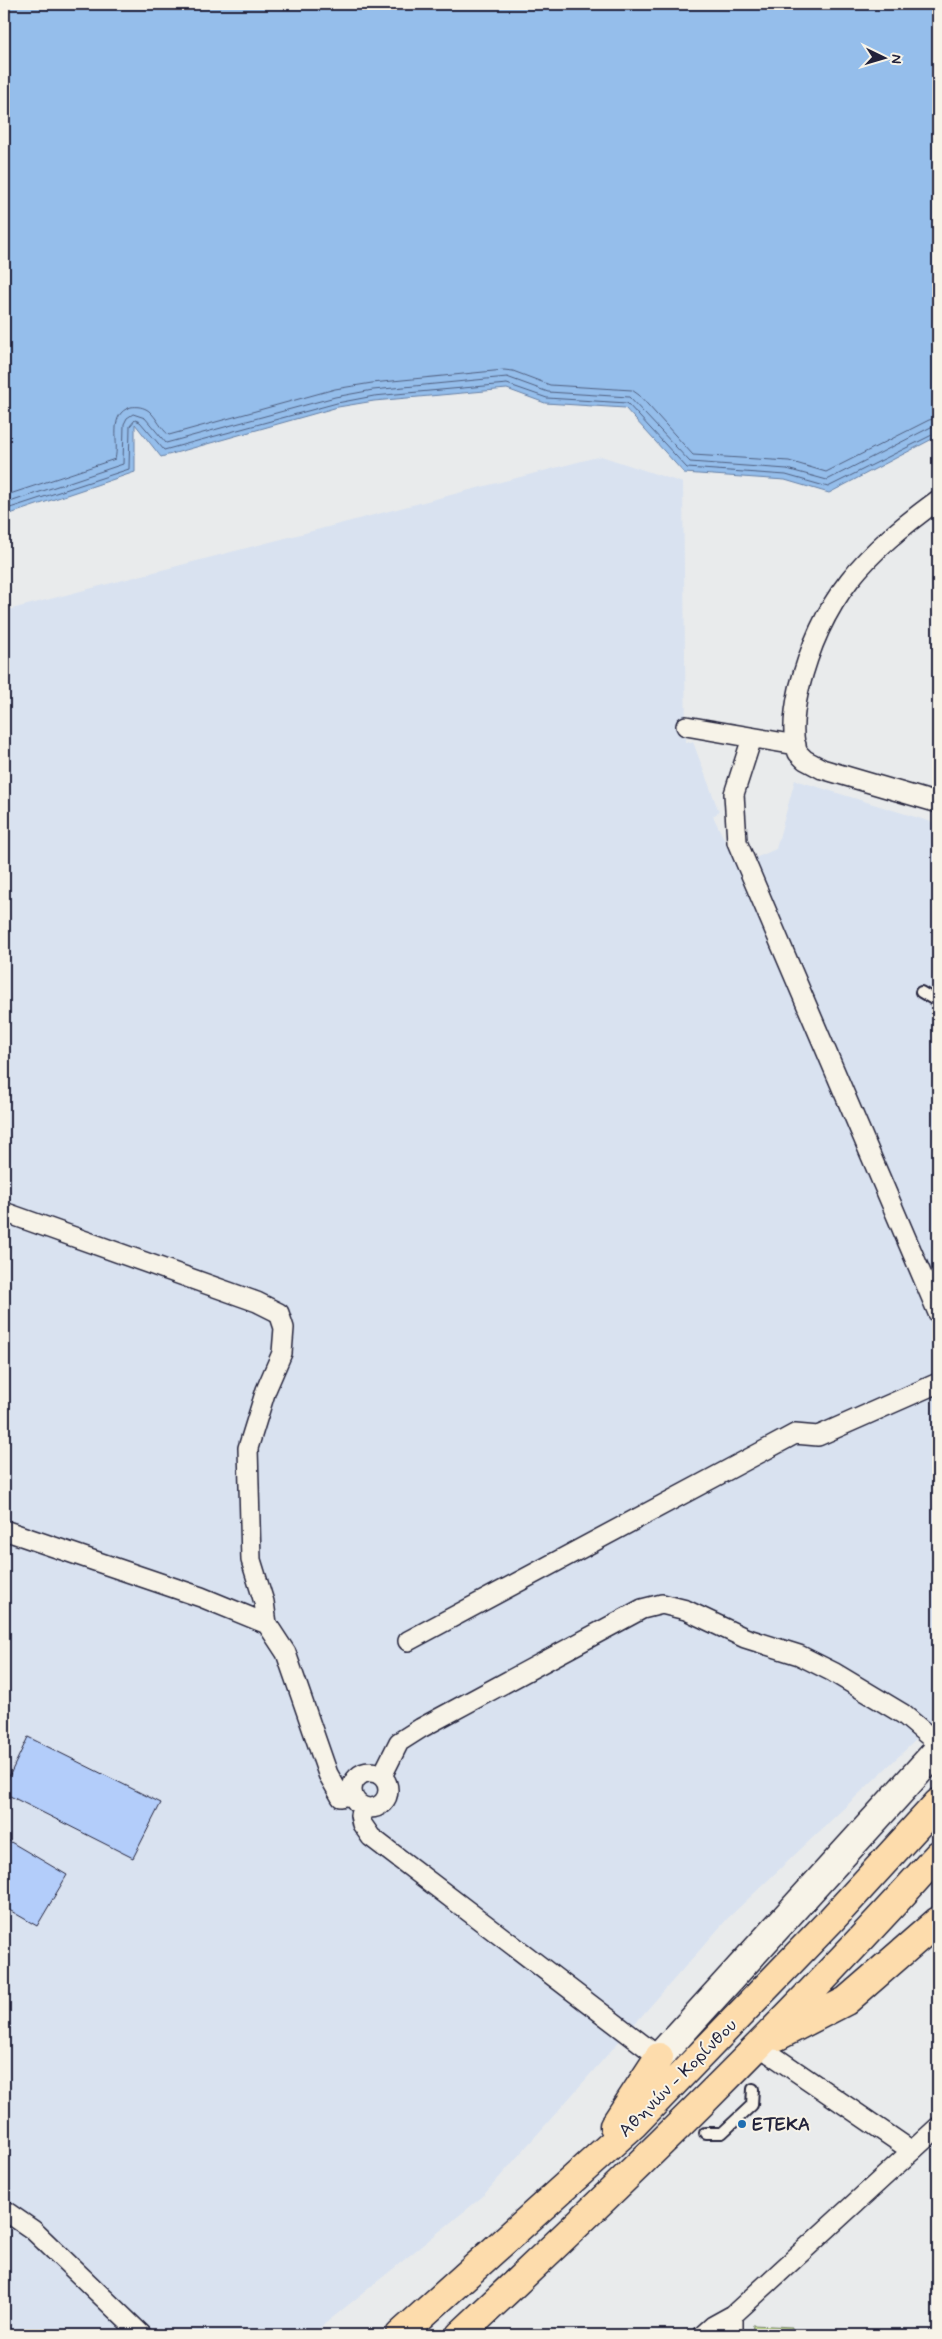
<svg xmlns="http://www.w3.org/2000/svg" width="942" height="2339" font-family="Mynerve,sans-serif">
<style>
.built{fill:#d9e2f0}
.green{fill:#c4dc93;stroke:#737f67}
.water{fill:#95beeb;stroke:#6780a5}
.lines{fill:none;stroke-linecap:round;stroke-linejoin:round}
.shore{stroke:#506081;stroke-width:1}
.building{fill:#b3cdfa;stroke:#22223b}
.lane-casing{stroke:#22223b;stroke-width:14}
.street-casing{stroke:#22223b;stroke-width:22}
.secondary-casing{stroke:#22223b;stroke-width:31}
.highway-casing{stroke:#22223b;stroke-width:31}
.lane{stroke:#f7f3e8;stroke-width:10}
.street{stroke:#f7f3e8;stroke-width:19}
.secondary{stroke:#f7f3e8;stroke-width:28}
.highway{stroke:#fddcac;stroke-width:28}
.poi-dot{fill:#1f6fb2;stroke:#f7f3e8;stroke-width:2}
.labels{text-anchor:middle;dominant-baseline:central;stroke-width:4;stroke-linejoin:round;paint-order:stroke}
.street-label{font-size:19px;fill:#22223b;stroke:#f7f3e8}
.poi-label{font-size:19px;font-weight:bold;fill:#22223b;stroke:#f7f3e8;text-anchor:start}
</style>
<rect width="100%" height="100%" fill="#e9ebec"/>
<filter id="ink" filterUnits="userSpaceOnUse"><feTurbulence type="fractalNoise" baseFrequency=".02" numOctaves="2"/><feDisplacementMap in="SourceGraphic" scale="10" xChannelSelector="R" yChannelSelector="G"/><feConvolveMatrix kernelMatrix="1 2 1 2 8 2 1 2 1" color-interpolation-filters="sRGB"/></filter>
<g filter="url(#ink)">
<!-- built -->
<path class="built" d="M601 456 683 483 686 742H693L719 812 713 816 737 866 776 849 795 780 938 824V1719L728 1918 482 2197 311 2335H4V611Z"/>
<!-- green -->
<path class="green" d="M753 2325 792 2327 791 2335H752Z"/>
<!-- water -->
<path class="water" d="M4 4H938V436L829 493 785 480 684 473 625 408 545 403 507 389 374 401 338 407 161 457 135 424V472L4 516Z"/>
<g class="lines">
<!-- shore -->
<path class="shore" d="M4 496 115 459C120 443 107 414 131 407 137 406 144 407 149 411 157 418 161 429 169 435L335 389 372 383 504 370 513 371 550 385 632 390 639 395 693 455 789 461 826 472 929 420 938 418
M4 504 123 464 124 424 127 418 133 414 145 418 166 443 335 397 373 390 507 377 548 392 629 397 690 462 787 469 827 480 931 427 938 426
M4 510 129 469 130 426 135 420 140 422 164 450 337 403 374 396 507 384 547 398 627 403 687 468 786 475 828 487 938 432"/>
</g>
<!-- building -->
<path class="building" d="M28 1737 161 1803 133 1858 4 1793V1787Z
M4 1838 67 1875 37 1926 4 1907Z"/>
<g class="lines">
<defs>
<path id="lane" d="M921 992 938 1002
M705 2133H722L752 2105 753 2089"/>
<path id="street" d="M938 500C864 554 822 597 799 689 795 707 790 735 798 753L805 760 822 769 938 803
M686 726 796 745
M752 738 734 794 737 842 938 1313
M4 1212 257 1302 279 1313 284 1328 282 1353 266 1390 248 1448 251 1560 264 1602 267 1624 286 1653 328 1774 341 1797 352 1795
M4 1530 201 1597 267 1624
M408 1641 795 1434 818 1436 938 1383
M352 1790a18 18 0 1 1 36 0a18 18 0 1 1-36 0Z
M382 1776 399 1742 421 1728 642 1609 662 1604 686 1610 745 1638 799 1655 833 1672 903 1714 938 1744
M366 1808 360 1815 362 1824 371 1837 659 2057
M759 2046 912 2151
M4 2210 33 2230 142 2335
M703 2335 713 2326 733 2315 938 2127
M733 2335V2315"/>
<path id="secondary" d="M659 2057 938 1750"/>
<path id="highway" d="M778 2036 846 2001 938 1921
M614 2126 659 2057
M400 2335 634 2124 831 1920 938 1803
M460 2335C625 2181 787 2023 938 1855"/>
</defs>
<!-- lane casing -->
<use href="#lane" class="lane-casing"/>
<!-- street casing -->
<use href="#street" class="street-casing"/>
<!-- secondary casing -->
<use href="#secondary" class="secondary-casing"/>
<!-- highway casing -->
<use href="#highway" class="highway-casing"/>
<!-- lane -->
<use href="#lane" class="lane"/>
<!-- street -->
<use href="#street" class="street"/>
<!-- secondary -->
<use href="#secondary" class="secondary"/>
<!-- highway -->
<use href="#highway" class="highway"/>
</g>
</g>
<!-- markers -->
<circle class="poi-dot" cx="742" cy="2124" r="5"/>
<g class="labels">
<!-- street labels -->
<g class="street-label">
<text transform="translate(678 2078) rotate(-45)">Αθηνών - Κορίνθου</text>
</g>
<!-- poi labels -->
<g class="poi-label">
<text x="752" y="2124">ΕΤΕΚΑ</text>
</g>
</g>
<!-- margin -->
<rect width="942" height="2339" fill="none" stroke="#f7f3e8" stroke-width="20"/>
<rect x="10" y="10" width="922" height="2319" fill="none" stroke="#22223b" stroke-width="2" filter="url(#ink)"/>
<!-- north arrow -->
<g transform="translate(884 58) rotate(95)" stroke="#f7f3e8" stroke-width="4" paint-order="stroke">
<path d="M0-4L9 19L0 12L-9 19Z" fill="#22223b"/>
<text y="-8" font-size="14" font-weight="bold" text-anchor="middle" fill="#22223b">N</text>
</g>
</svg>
